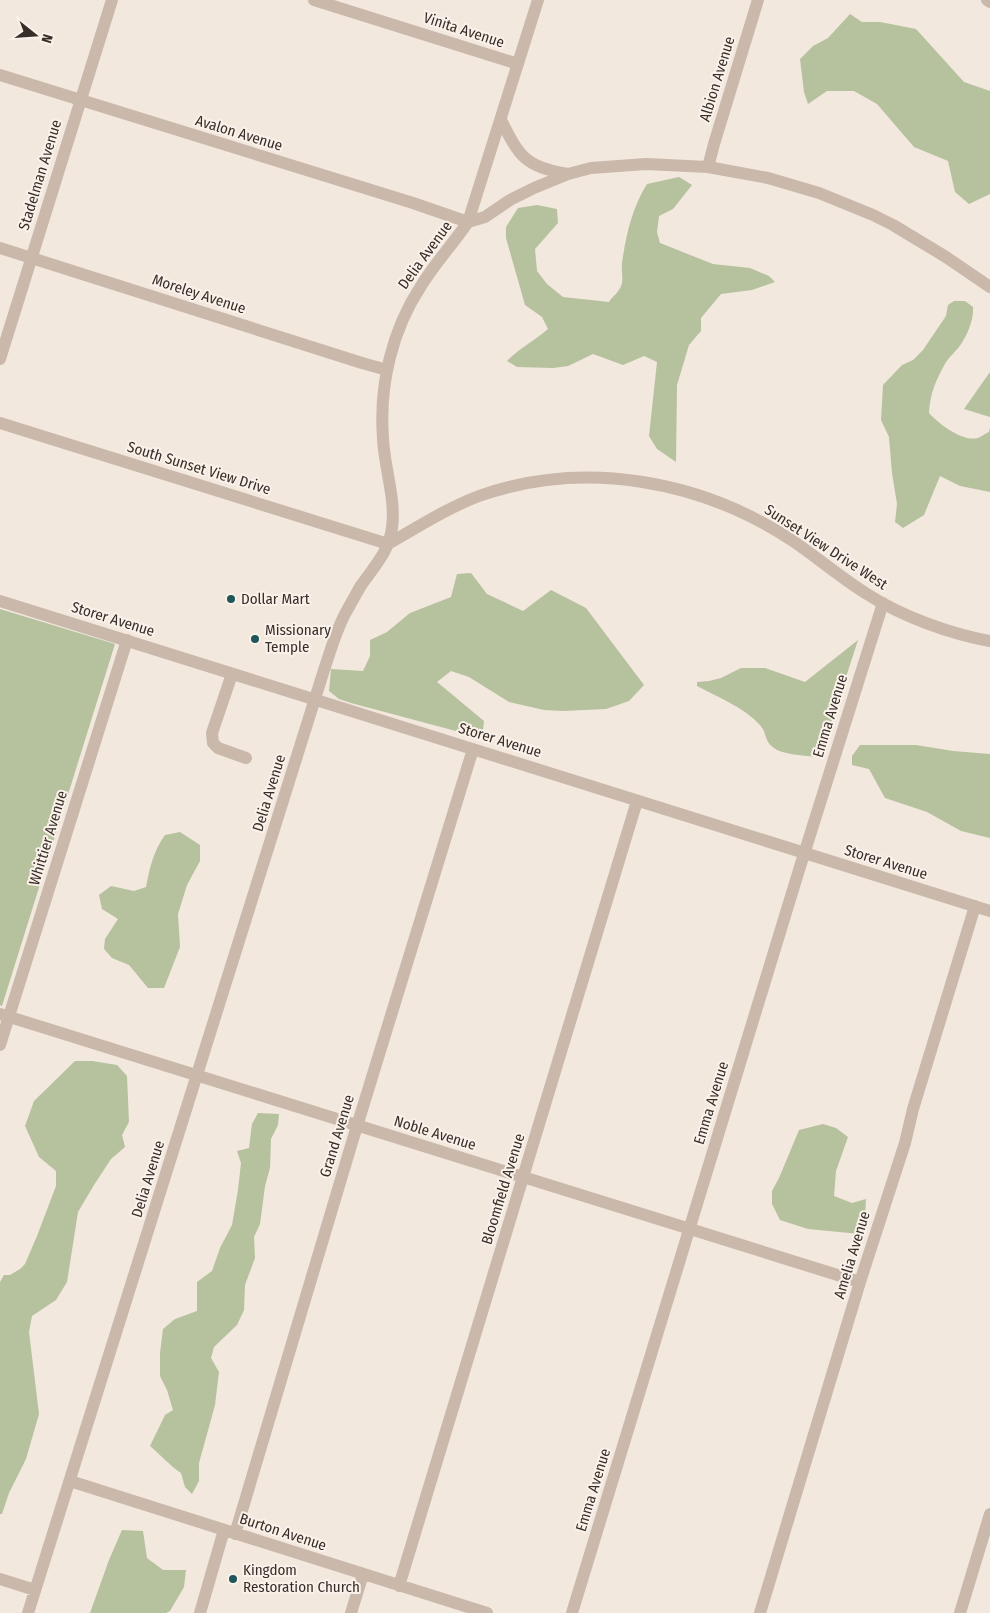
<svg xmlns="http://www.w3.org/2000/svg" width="990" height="1613" font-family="'Fira Sans Condensed',sans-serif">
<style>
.green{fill:#b6c19e}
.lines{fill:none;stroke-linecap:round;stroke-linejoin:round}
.minor{stroke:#cab8aa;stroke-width:12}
.poi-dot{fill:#1f5659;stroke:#faf2ea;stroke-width:2}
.labels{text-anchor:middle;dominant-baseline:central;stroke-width:4;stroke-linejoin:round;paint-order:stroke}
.street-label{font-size:15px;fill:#382e29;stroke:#faf2ea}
.poi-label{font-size:15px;fill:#382e29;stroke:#faf2ea;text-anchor:start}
</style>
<rect width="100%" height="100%" fill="#f2e8de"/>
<!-- green -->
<path class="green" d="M850 14 862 22H880L916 29 964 82 990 91V194L969 204 955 192 948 161 914 147 877 104 854 91H827L808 104 804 92 800 59 813 46 828 38Z
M679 177 692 185 673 209 659 216 657 232 660 243 713 264 750 268 769 276 775 282 752 290 721 294 701 318V331L689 345 677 385 676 462 657 449 649 436 657 362 644 356 623 365 593 354 568 366 553 368 517 367 507 361C520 348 534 341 548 329L542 317 525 305 506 238V227L518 208 537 205 557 209 558 223 535 249 537 271 547 284 563 297 609 302C612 297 619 292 621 286 624 280 621 270 622 263 626 235 632 208 647 184Z
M954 301H965L973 307C974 320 967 336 959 347 955 352 950 356 946 362 936 380 930 393 929 413 939 424 962 442 978 438 981 437 986 433 989 432L990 427V492L960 486 940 476 924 515 903 528 895 522 897 504 892 473 889 437 881 420 883 385 902 365 913 360 923 350 946 316 948 305Z
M990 372V417L964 409Z
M471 573 487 594 523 611 551 590 586 608 644 685 629 701 606 709 563 711 544 710 509 702 469 677 451 671 437 682 484 721 482 738 351 703 339 699 329 691 331 669 363 671 370 656V640L387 632 410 613 451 597 457 574Z
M0 609 115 644 2 1006 0 1005Z
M858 640 820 757C808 756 788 755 777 750 763 742 768 734 760 725 742 706 719 698 697 686V682L709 681 721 678 741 668H765L805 682Z
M860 745H916L953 751 990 754V838L961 831 927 812 885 798 869 769 852 765V756Z
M180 832 200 845V861L187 885 178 914 180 947 164 988H148L129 965 112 958 104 949 105 939 118 919 102 909 99 895 111 886 134 891 146 887C150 867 153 852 165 835Z
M75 1061H92L117 1065 127 1076 129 1122 122 1135 125 1147 111 1159 94 1185 78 1212 67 1282 56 1300 32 1316 29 1332 39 1414 26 1459 9 1493 2 1514H0V1282L4 1275H10L20 1269 25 1264 37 1236 56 1186V1171L39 1157 25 1126 34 1101Z
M258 1113 279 1114 278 1125 271 1139 270 1168 265 1186 260 1224 254 1237 255 1258 245 1285 244 1310 237 1325 214 1347 211 1358 219 1372 215 1405 199 1463V1481L192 1494 185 1487 181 1473C169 1465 161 1455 150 1446L165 1415 173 1410 167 1390 160 1376V1353L163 1329 175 1319 197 1311V1282L212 1271 220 1248 232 1225 238 1190 241 1163 237 1151 249 1148 252 1124Z
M823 1124 836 1128 848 1137 836 1171 834 1196 852 1203 866 1199 865 1217 860 1234 808 1229 780 1220 772 1204V1191L779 1178 799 1130Z
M122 1530 143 1531 147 1558 163 1570H186L184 1587 170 1611 166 1613H90L109 1560Z"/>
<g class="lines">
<!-- minor -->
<path class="minor" d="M314 0 518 64
M987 0 990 2
M0 75 413 203 468 222 485 217 510 200 534 188 568 174 591 168 646 164 708 167 768 178 819 193 873 215 893 225 946 257 990 287
M501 120C520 158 525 166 568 174
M708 167 714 144 758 0
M0 248 362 363 387 370
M0 359 112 0
M0 423 388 544C418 527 447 508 479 496 584 459 701 480 793 541 818 558 841 578 867 594 901 616 950 634 990 641
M0 601 990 911
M232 674 212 733 213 743 218 748 246 758
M0 1014 860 1282
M0 1045 127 640
M70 1481 487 1613
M235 1534 353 1139 473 749
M0 1579 35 1590
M399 1586 637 801
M28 1613 324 670C330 652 336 631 345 614 350 605 355 596 360 587 373 568 389 552 392 528 396 498 384 467 383 438 379 385 392 330 421 286 435 263 453 244 468 222L538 0
M200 1613 224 1530
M351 1613 363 1574
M572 1613 799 870 883 603
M760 1613 860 1282 905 1143 913 1109 975 906
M960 1613 990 1514"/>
</g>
<!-- markers -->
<g class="poi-dot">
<circle cx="231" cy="599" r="5"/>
<circle cx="255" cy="639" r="5"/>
<circle cx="233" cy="1579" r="5"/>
</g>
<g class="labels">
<!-- street labels -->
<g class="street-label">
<text transform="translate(464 30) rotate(18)">Vinita Avenue</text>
<text transform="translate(717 79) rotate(-73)">Albion Avenue</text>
<text transform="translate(239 133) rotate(17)">Avalon Avenue</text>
<text transform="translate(40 175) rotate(-73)">Stadelman Avenue</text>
<text transform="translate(425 255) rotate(-54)">Delia Avenue</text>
<text transform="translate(199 294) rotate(18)">Moreley Avenue</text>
<text transform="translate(199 468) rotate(17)">South Sunset View Drive</text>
<text transform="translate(826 547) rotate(33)">Sunset View Drive West</text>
<text transform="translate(113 619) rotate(17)">Storer Avenue</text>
<text transform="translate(830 716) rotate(-73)">Emma Avenue</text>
<text transform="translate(500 740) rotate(17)">Storer Avenue</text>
<text transform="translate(269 793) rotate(-73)">Delia Avenue</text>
<text transform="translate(48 838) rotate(-73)">Whittier Avenue</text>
<text transform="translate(886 862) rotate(17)">Storer Avenue</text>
<text transform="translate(711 1103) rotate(-73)">Emma Avenue</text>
<text transform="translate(435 1133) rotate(17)">Noble Avenue</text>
<text transform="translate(337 1136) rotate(-73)">Grand Avenue</text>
<text transform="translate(148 1179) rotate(-73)">Delia Avenue</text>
<text transform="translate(503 1189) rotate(-73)">Bloomfield Avenue</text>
<text transform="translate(852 1255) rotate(-73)">Amelia Avenue</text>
<text transform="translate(593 1490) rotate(-73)">Emma Avenue</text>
<text transform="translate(283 1532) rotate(18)">Burton Avenue</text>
</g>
<!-- poi labels -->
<g class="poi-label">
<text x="241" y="599">Dollar Mart</text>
<text x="265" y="630">Missionary<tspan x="265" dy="17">Temple</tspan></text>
<text x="243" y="1570">Kingdom<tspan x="243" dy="17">Restoration Church</tspan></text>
</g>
</g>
<!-- north arrow -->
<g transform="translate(35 35) rotate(107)" stroke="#faf2ea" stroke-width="4" paint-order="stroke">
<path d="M0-4L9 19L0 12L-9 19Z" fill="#382e29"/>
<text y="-8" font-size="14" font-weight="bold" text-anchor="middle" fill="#382e29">N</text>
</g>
</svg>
